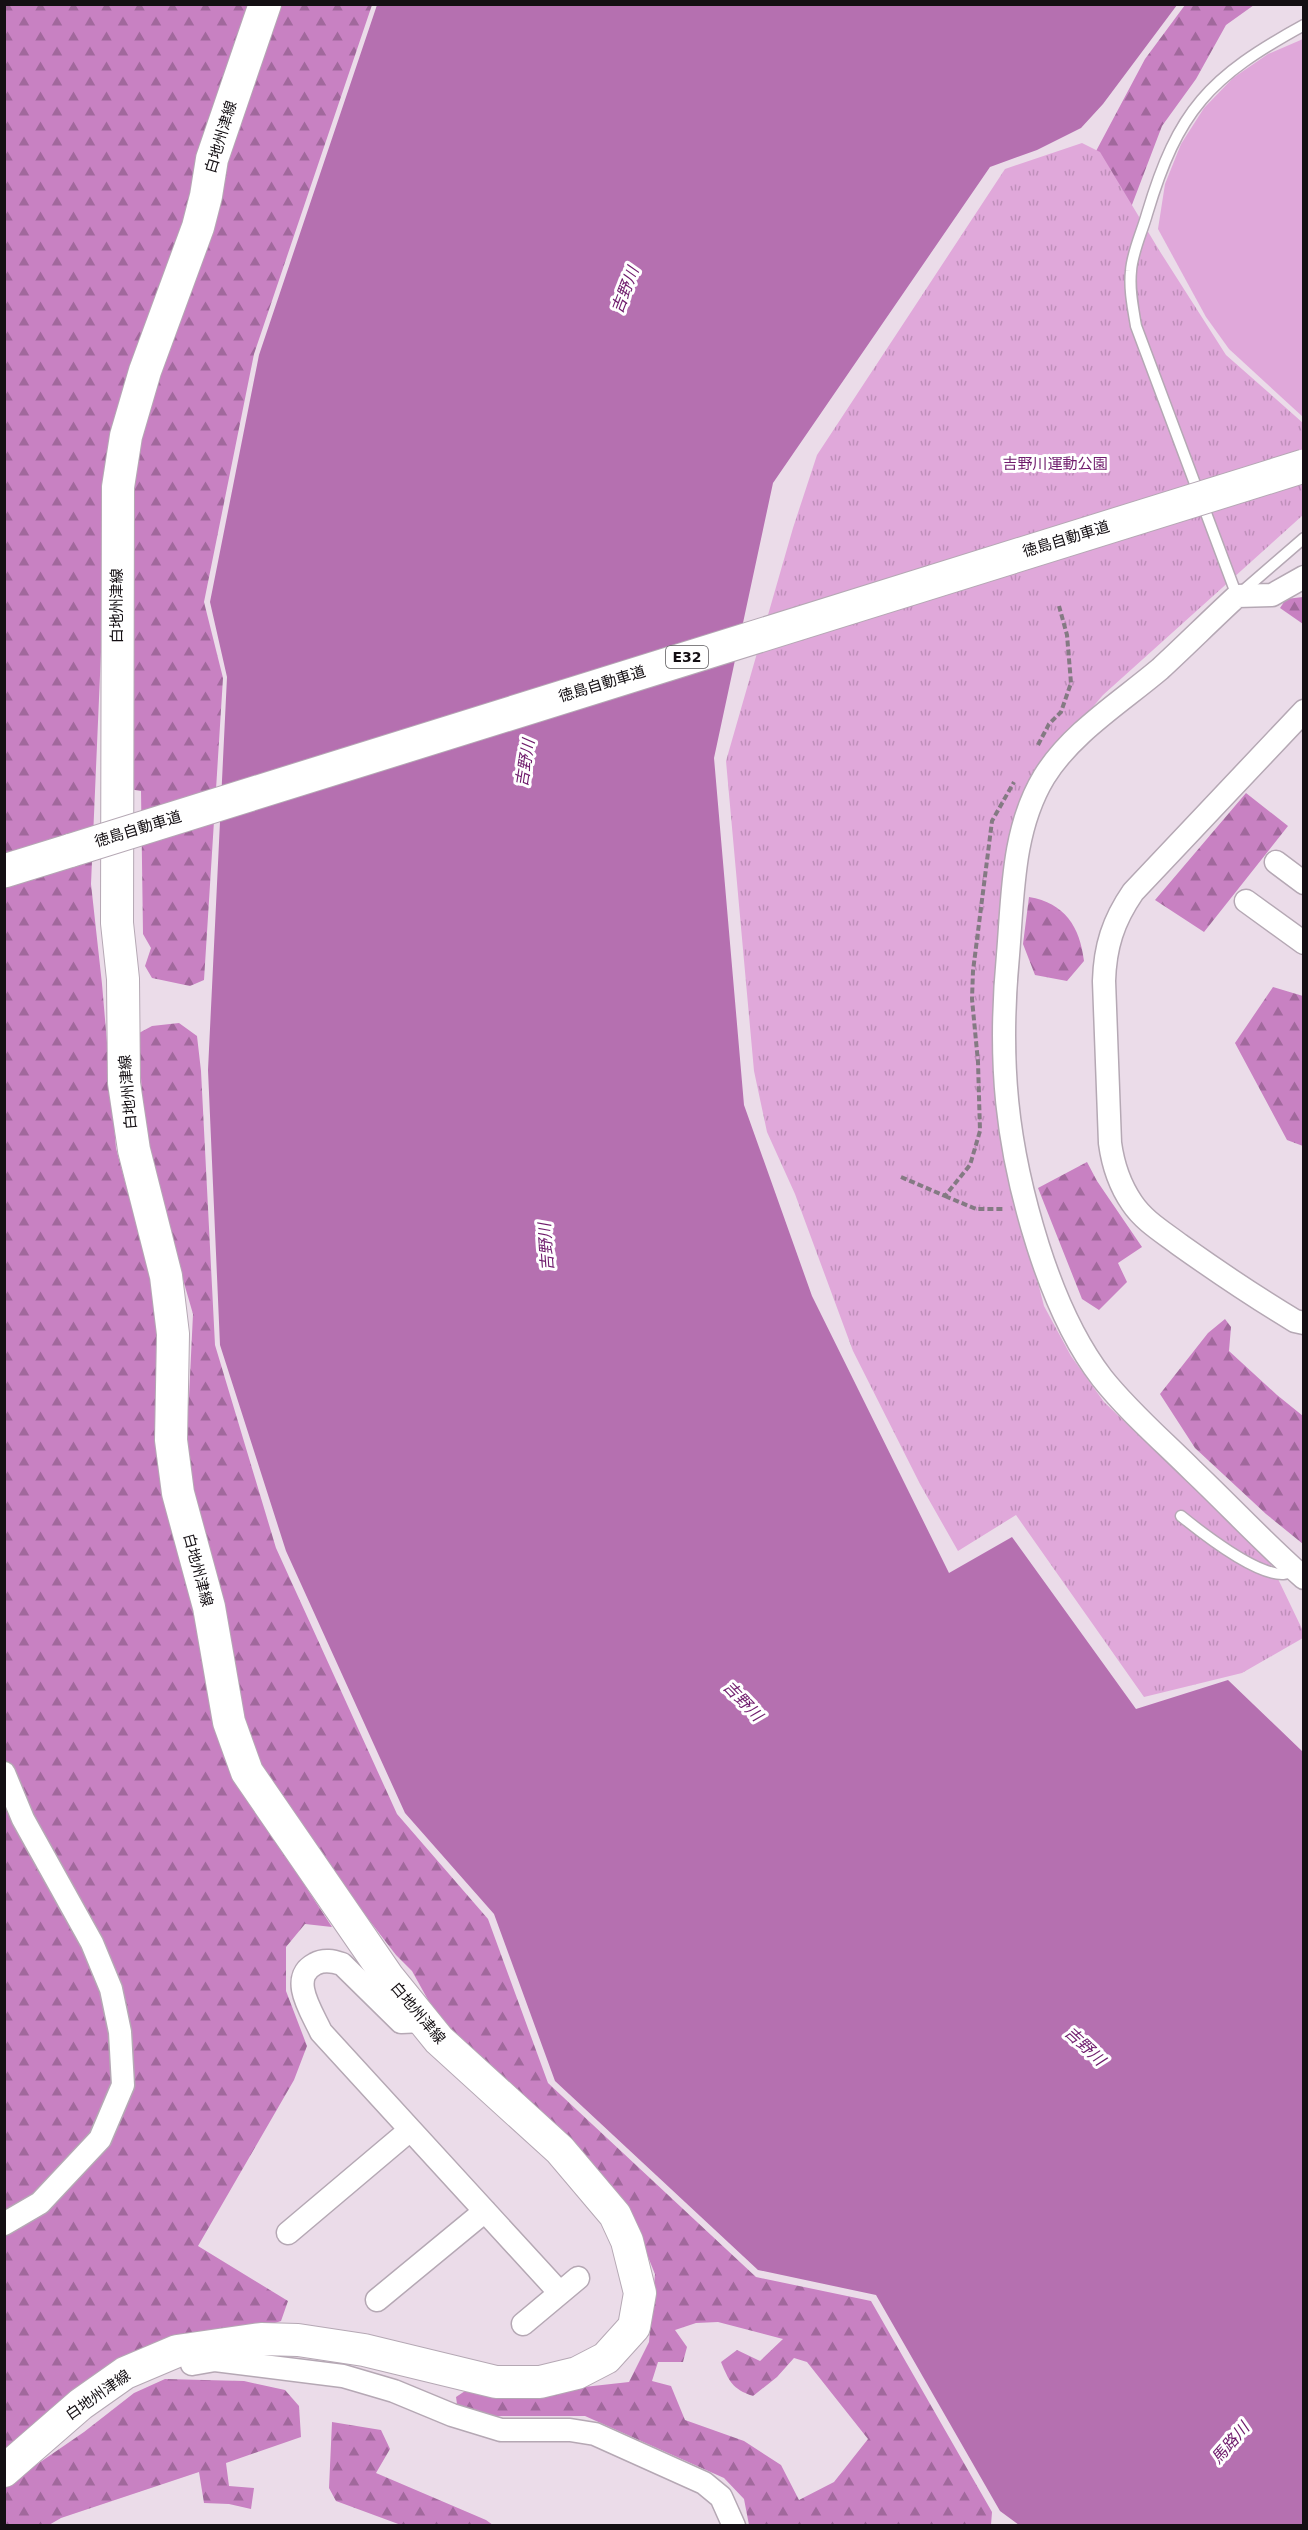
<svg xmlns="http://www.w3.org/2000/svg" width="1308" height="2530" font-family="'DejaVu Sans','Noto Sans JP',sans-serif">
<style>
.grass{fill:#e0a8da}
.forest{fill:url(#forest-firs);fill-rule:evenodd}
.park{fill:url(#park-tufts)}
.water{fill:#b570b0}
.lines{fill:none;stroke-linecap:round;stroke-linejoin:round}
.service-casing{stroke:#b5a8b4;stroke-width:13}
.minor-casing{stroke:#b5a8b4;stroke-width:25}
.secondary-casing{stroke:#b5a8b4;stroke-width:34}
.motorway-casing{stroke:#b5a8b4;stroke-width:35}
.path{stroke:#847a83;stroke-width:4;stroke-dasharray:6 3;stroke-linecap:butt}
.service{stroke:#fff;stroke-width:10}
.minor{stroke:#fff;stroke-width:22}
.secondary{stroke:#fff;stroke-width:32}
.motorway{stroke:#fff;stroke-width:33}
.motorway-bridge-casing{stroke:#b5a8b4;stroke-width:35;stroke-linecap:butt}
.motorway-bridge{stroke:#fff;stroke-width:33}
.labels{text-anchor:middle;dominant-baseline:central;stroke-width:6;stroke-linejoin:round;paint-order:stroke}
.shield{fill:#fff;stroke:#5a575a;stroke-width:1.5}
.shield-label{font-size:14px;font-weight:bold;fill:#140f13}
.street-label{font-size:15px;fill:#140f13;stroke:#fff}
.park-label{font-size:15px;fill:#6f1b6c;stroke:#fff}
.water-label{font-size:16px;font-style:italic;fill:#6e1a6b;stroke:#fff}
</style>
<defs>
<pattern id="forest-firs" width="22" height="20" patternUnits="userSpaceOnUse" patternTransform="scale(1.5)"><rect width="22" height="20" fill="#c881c2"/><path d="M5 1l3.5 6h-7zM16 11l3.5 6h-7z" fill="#a1689c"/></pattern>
<pattern id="park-tufts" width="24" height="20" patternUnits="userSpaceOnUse" patternTransform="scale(1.5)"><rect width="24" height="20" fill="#e0a8da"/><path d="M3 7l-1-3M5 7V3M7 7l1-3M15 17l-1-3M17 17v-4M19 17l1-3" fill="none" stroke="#bf8fba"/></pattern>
</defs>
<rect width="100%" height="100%" fill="#ebdce9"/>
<!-- grass -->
<path class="grass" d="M1303 39V417L1229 349 1206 317 1158 229 1165 184 1181 144 1204 108 1233 78 1268 54Z"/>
<!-- forest -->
<path class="forest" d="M5 5H372L254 354 204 602 223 678 204 980 190 986 152 978 145 966 151 948 143 934 141 791 129 789 128 476 147 408 187 303 230 136 208 137 176 259 110 444 91 884 102 984 116 1148 163 1324 157 1428 163 1488 200 1625 215 1713 234 1777 332 1927 305 1924 286 1947V1991L307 2046 294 2080 198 2246 288 2301 281 2321 93 2382 5 2459Z
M1185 5H1254L1226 25 1196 79 1162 126 1114 252 1053 232 1145 59Z
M1303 597V624L1280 608 1286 599Z
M1246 793 1288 826 1204 932 1155 900Z
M1029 897C1065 903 1080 927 1084 961L1067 981 1035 975 1023 944Z
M1273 987 1303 996V1146L1287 1140 1235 1043Z
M179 1023 197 1036 201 1071 215 1345 276 1548 397 1814 488 1919 548 2083 756 2277 871 2301 992 2512 991 2525H749L744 2499 724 2478 585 2416H473L457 2404 456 2397 465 2391 504 2399 521 2394 629 2382 649 2342 655 2274 633 2220 437 2016 412 1971 396 1955 278 1802 254 1764 183 1451 189 1397 193 1314 144 1145 139 1033 152 1026ZM718 2322 783 2339 760 2361 737 2350 721 2362C729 2381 732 2389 753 2396L777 2377 794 2358 807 2362 868 2439 834 2482 799 2500 781 2465 744 2441 685 2420 671 2386 652 2381 658 2362H683L687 2347 675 2330 696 2323Z
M1087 1162 1097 1181 1142 1247 1118 1263 1127 1282 1099 1310 1082 1299 1038 1188Z
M1225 1319 1231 1327 1229 1351 1277 1395 1303 1416V1544L1266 1514 1195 1448 1160 1394 1208 1333Z
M165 2379 244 2381 285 2390 299 2406 301 2437 226 2463 229 2486 254 2488 251 2509 229 2504 204 2503 199 2472 61 2518 49 2525H5L4 2487 84 2432 134 2393Z
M332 2422 381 2430 390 2449 376 2473 486 2520 493 2525H401L336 2501 329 2488Z"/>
<!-- park -->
<path class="park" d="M1082 143 1100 152 1159 250 1226 355 1303 423V515L1103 695 1064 741 1025 800 1008 1166 1044 1306 1071 1356 1104 1402 1268 1558 1303 1631V1638L1242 1673 1144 1697 1016 1515 958 1551 920 1484 853 1351 795 1194 767 1132 754 1071 726 761 793 528 817 455 1005 169Z"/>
<!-- water -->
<path class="water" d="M377 5H1177L1103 104 1081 128 1037 150 990 167 773 483 714 758 744 1105 812 1296 949 1573 1012 1537 1136 1709 1228 1680 1303 1752V2525H1019L1000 2511 876 2295 758 2270 555 2081 494 1914 405 1813 286 1551 220 1345 208 1070 227 677 210 602 259 355Z"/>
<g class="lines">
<defs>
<path id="service" d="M1304 25C1209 77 1178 110 1147 214 1142 232 1132 253 1131 271 1129 289 1133 308 1136 326L1237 596 1304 538
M1181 1516C1202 1533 1255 1574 1282 1574 1286 1574 1291 1572 1296 1571"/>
<path id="minor" d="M1304 577 1272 595 1237 596C1211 620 1186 645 1160 669 1121 702 1071 733 1044 777 1012 830 1013 895 1008 955 998 1061 1006 1145 1038 1246 1053 1293 1072 1339 1102 1378 1129 1412 1163 1441 1193 1471 1230 1506 1265 1544 1304 1578
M1304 711 1133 892C1113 921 1105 947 1104 981L1110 1143C1113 1165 1119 1184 1132 1203 1144 1221 1163 1232 1180 1245 1218 1272 1255 1297 1295 1321L1304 1323
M1276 862 1304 883
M1246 901 1304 943
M4 1773 23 1819 92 1943 111 1989 120 2032 123 2085 100 2139 40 2203 4 2224
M424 2021 401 2022 342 1964C333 1961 324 1959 315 1964 288 1978 312 2012 321 2032L560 2293
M288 2233 410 2130
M377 2300 485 2211
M523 2324 578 2278
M192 2364 215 2360 343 2376 394 2391 452 2415 501 2430H570L595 2434 704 2483 721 2497 734 2526"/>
<path id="secondary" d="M4 2471 81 2404 125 2373 177 2351 261 2339 298 2340 364 2350 496 2382H540L577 2373 606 2358 634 2327 640 2293 627 2241 615 2215 560 2150 439 2040 388 1977 247 1772 229 1722 209 1607 178 1493 171 1440 173 1334 166 1276 134 1150 124 1083 123 979 117 923 118 487 126 436 145 371 198 227 206 196 212 159 265 4"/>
<path id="motorway" d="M4 871 72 850"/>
</defs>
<!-- service casing -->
<use href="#service" class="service-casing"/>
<!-- minor casing -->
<use href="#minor" class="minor-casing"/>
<!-- secondary casing -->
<use href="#secondary" class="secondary-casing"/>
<!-- motorway casing -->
<use href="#motorway" class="motorway-casing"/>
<!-- path -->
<path class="path" d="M1038 745 1049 724 1061 712 1071 683 1067 635 1059 606
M901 1177 945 1196 970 1165 980 1131 978 1062 972 999 973 971 992 821 1014 782
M945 1196 976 1209H1004"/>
<!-- service -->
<use href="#service" class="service"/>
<!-- minor -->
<use href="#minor" class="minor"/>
<!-- secondary -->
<use href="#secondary" class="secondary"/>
<!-- motorway -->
<use href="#motorway" class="motorway"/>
<defs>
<path id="motorway-bridge" d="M72 850 1304 466"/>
</defs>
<!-- motorway-bridge casing -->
<use href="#motorway-bridge" class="motorway-bridge-casing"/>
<!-- motorway-bridge -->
<use href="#motorway-bridge" class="motorway-bridge"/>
</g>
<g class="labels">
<!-- shield labels -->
<rect class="shield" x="666" y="646" width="42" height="22" rx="4.5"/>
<g class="shield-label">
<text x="687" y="657">E32</text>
</g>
<!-- street labels -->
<g class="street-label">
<text transform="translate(221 137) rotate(-73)">白地州津線</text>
<text transform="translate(1066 539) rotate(-17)">徳島自動車道</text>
<text transform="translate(117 606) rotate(-90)">白地州津線</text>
<text transform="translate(602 684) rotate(-17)">徳島自動車道</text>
<text transform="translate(138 829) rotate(-17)">徳島自動車道</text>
<text transform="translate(128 1092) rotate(-95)">白地州津線</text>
<text transform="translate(198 1570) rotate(75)">白地州津線</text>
<text transform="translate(418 2013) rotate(50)">白地州津線</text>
<text transform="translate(98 2395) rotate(-35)">白地州津線</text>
</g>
<!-- park labels -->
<g class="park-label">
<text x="1055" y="464">吉野川運動公園</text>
</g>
<!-- water labels -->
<g class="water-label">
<text transform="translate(625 290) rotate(-69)">吉野川</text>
<text transform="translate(525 763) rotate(-81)">吉野川</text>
<text transform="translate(546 1247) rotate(-94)">吉野川</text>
<text transform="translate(743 1701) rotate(46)">吉野川</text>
<text transform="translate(1085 2046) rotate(43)">吉野川</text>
<text transform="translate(1230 2443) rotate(-49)">馬路川</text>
</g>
</g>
<!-- border -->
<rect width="1308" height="2530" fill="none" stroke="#140f13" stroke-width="12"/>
</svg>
